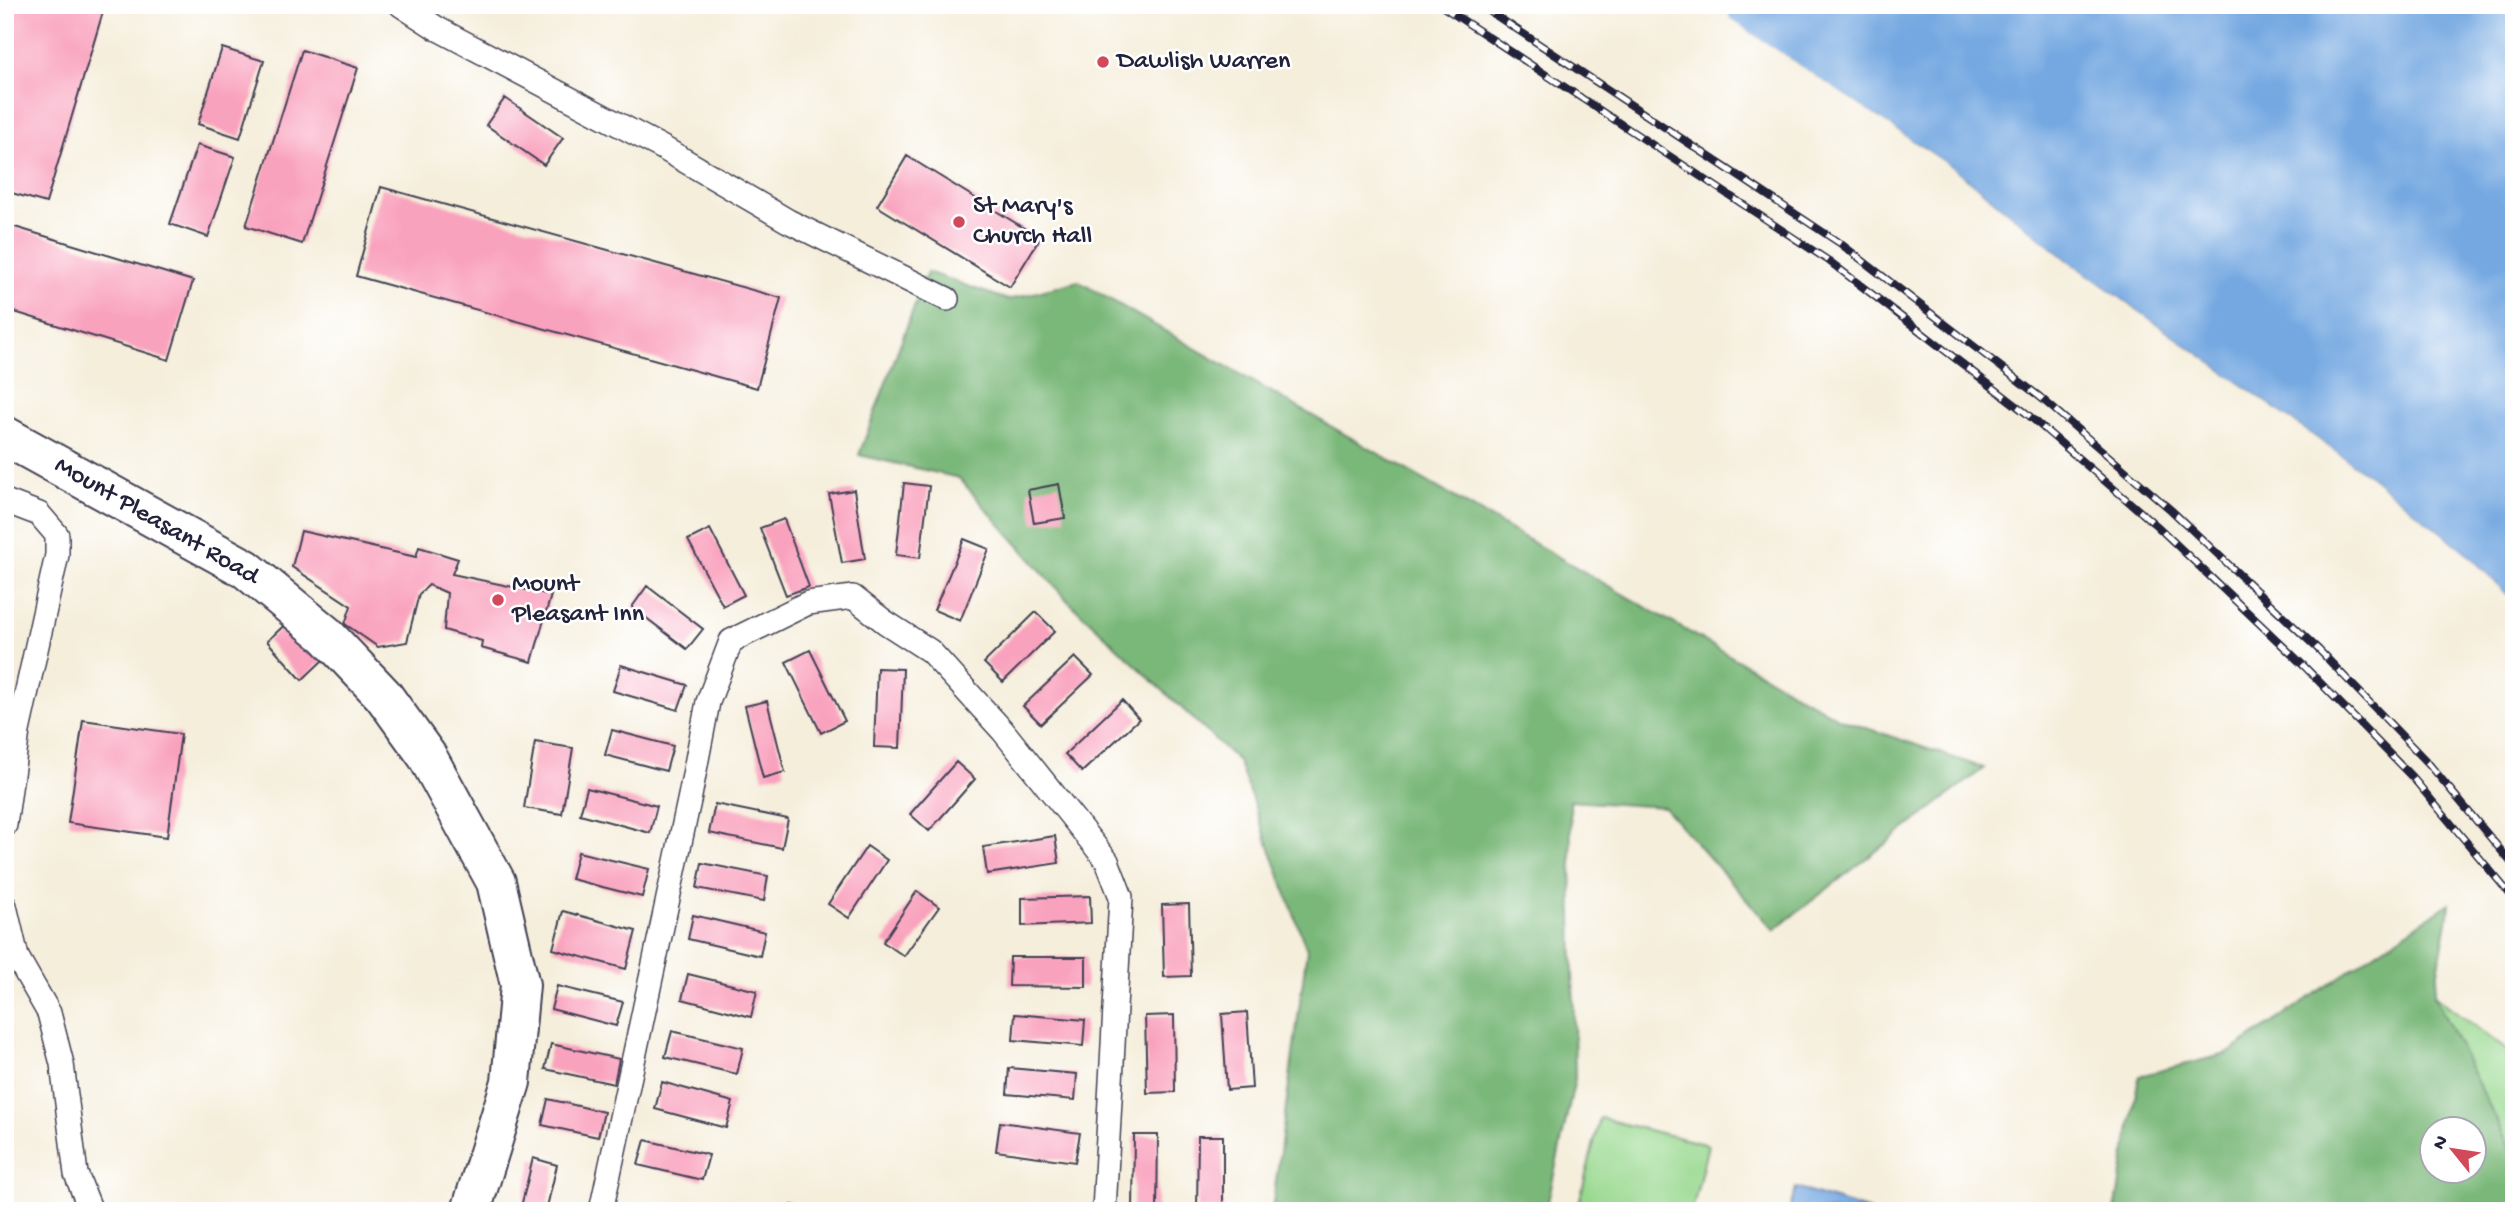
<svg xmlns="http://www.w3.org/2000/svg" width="2519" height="1216" font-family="'Gochi Hand',sans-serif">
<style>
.green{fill:#98d88e;stroke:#5d7d64;stroke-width:2}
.forest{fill:#7ab879;stroke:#4e6d5a;stroke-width:2;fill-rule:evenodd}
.water{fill:#74a8e1;stroke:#4b658e;stroke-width:2}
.pier{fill:#f5eedb}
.building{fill:#f9a2be}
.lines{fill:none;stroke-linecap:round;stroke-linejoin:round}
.service-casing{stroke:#424153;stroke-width:26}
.tertiary-casing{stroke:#424153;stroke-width:42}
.service{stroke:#fff;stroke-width:23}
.tertiary{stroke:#fff;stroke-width:38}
.rail-casing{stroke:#22223b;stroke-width:8}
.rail{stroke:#fff;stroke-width:5;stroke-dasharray:16;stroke-linecap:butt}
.poi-dot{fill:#d1495b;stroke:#fff;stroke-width:2.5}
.labels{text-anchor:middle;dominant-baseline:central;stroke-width:5;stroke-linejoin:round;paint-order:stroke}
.poi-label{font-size:26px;fill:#22223b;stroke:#fff;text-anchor:start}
.street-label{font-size:26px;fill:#22223b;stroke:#fff}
</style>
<rect width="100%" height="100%" fill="#fff"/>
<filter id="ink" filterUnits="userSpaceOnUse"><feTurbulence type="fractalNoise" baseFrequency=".0143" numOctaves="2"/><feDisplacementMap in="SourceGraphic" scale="14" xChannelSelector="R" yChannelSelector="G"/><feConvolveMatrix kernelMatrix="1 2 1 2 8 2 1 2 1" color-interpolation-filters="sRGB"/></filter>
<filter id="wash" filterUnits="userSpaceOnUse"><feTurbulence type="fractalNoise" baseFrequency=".00686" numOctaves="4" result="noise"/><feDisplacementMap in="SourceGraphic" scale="28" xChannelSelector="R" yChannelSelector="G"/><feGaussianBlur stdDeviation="1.57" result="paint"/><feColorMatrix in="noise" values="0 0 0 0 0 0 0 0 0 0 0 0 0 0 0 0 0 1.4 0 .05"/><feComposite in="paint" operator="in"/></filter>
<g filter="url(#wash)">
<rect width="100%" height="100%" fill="#f5eedb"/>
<!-- green -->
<path class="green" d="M2434 995 2514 1056V1156Z
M1600 1118 1708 1145 1692 1211H1577Z"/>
<!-- forest -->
<path class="forest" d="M927 272 1008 300 1078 281 1840 719 1984 768 1774 930 1664 807 1570 801 1575 1079 1546 1211H1272L1307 950 1238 761 1067 600 959 478 859 455Z
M2450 903 2434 995 2514 1156V1211H2115L2139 1076 2227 1054 2379 950ZM2432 1128H2474V1170H2432Z"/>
<!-- water -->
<path class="water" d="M1708 5H2514V602L2465 552 2369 476 2068 261 1953 168Z
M1796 1188 1870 1211H1789Z"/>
<!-- pier -->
<path class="pier" d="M1705 5H1723L1732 20 1953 168 2068 261 2369 476 2465 552 2505 593 2514 602V606L2463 555 2367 478 2066 264 1951 171Z"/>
<g id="blocks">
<!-- building -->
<path class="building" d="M6 5H105L46 203 5 191Z
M222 48 264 61 240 138 198 124Z
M302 50 358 68 302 244 246 226Z
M505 98 563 138 544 165 486 125Z
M197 145 235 157 208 237 170 224Z
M907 156 1040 238 1010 287 877 206Z
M381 187 781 298 757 388 356 276Z
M5 224 193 281 169 360 5 309Z
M904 483 929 486 920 558 896 555Z
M1059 484 1065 518 1034 523 1028 490Z
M854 490 865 559 842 563 829 494Z
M784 519 809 587 786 595 760 528Z
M710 529 744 595 723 606 688 540Z
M301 531 416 557 419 547 458 559 452 574 551 595 532 662 481 648 482 641 444 630 447 593 429 585 419 594 407 642 378 647 345 624 351 606 292 567Z
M964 539 989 549 960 621 934 610Z
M647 586 703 629 687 649 632 607Z
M1036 612 1055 631 1003 682 984 663Z
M288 622 323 660 302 680 267 641Z
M810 650 845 721 821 733 786 662Z
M1075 657 1093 675 1041 724 1023 706Z
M621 665 687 685 678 710 613 691Z
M877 668 903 669 900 748 874 747Z
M1122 700 1139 719 1082 772 1065 754Z
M767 701 785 772 763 778 745 706Z
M83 720 181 734 167 837 68 823Z
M612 730 673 746 666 771 605 755Z
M535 742 573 748 562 814 524 808Z
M956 762 975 779 929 831 910 814Z
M587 788 657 806 650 833 580 814Z
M715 804 788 819 782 848 709 833Z
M1055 836 1059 863 987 874 983 847Z
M867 846 887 860 849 918 828 904Z
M578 852 649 869 642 897 571 879Z
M702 863 768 876 764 901 697 888Z
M917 891 939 907 904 956 883 942Z
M1090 896 1091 923 1022 926V898Z
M1189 904 1191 976 1164 977 1162 905Z
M563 911 636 931 626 969 553 949Z
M693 915 765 932 760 956 688 939Z
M1010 957H1086V987L1009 986Z
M688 974 757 991 751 1017 682 999Z
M557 986 623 1002 616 1026 551 1009Z
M1247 1012 1252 1088 1227 1090 1222 1014Z
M1015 1014 1085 1020 1083 1046 1013 1040Z
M1174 1015 1175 1092 1147 1093 1145 1016Z
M672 1031 743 1048 737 1074 665 1057Z
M551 1044 619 1059 614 1084 545 1069Z
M1009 1068 1077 1074 1075 1100 1007 1094Z
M662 1082 733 1102 726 1128 655 1109Z
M548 1099 604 1112 598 1137 542 1125Z
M1000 1122 1080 1133 1075 1162 996 1151Z
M1134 1135H1158L1157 1211H1133Z
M1198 1136H1223V1209H1197Z
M645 1140 709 1155 702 1180 638 1165Z
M533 1158 557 1165 546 1211H520Z
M733 1205 755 1210V1211H732Z
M792 1205 817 1209V1211H791Z"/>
</g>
</g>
<g filter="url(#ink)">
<use href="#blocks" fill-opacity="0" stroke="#424153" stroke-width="2"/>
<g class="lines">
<defs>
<path id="service" d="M401 5 438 29 663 148 788 221 947 299
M5 501 39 514 57 535V555L18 731 5 825
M5 906 17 957 49 1013 62 1064 76 1174 91 1211
M601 1211 690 796 708 702 731 641 808 603 853 597 885 622 930 651 1003 731 1107 861 1121 897 1104 1211"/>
<path id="tertiary" d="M5 436 246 569 326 635 383 695 427 756 496 882 520 985 511 1082 471 1211"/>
</defs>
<!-- service casing -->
<use href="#service" class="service-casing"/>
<!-- tertiary casing -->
<use href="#tertiary" class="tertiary-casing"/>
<!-- service -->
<use href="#service" class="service"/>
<!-- tertiary -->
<use href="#tertiary" class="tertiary"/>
<defs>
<path id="rail" d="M1440 5 1829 261 2026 413 2157 526 2304 666 2413 778 2514 899
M1480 5 1841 244 2040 397 2171 510 2319 650 2429 764 2514 866"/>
</defs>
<!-- rail casing -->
<use href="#rail" class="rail-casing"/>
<!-- rail -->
<use href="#rail" class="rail"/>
</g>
</g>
<!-- markers -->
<g class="poi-dot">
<circle cx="1103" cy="62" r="7"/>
<circle cx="959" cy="222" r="7"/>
<circle cx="498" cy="600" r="7"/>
</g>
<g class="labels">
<!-- poi labels -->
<g class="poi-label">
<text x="1117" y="62">Dawlish Warren</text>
<text x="973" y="207">St Mary's<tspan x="973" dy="30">Church Hall</tspan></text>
<text x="512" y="585">Mount<tspan x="512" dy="30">Pleasant Inn</tspan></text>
</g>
<!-- street labels -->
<g class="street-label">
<text transform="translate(156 522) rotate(30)">Mount Pleasant Road</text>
</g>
</g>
<!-- margin -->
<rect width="2519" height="1216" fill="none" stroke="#fff" stroke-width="28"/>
<!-- north arrow -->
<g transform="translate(2453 1150) rotate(300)"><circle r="33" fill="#ffffff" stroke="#a7a7b1" stroke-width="2"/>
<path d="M0-5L12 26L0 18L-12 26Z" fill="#d1495b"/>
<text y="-10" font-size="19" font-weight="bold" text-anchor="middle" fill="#22223b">N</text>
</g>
</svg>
